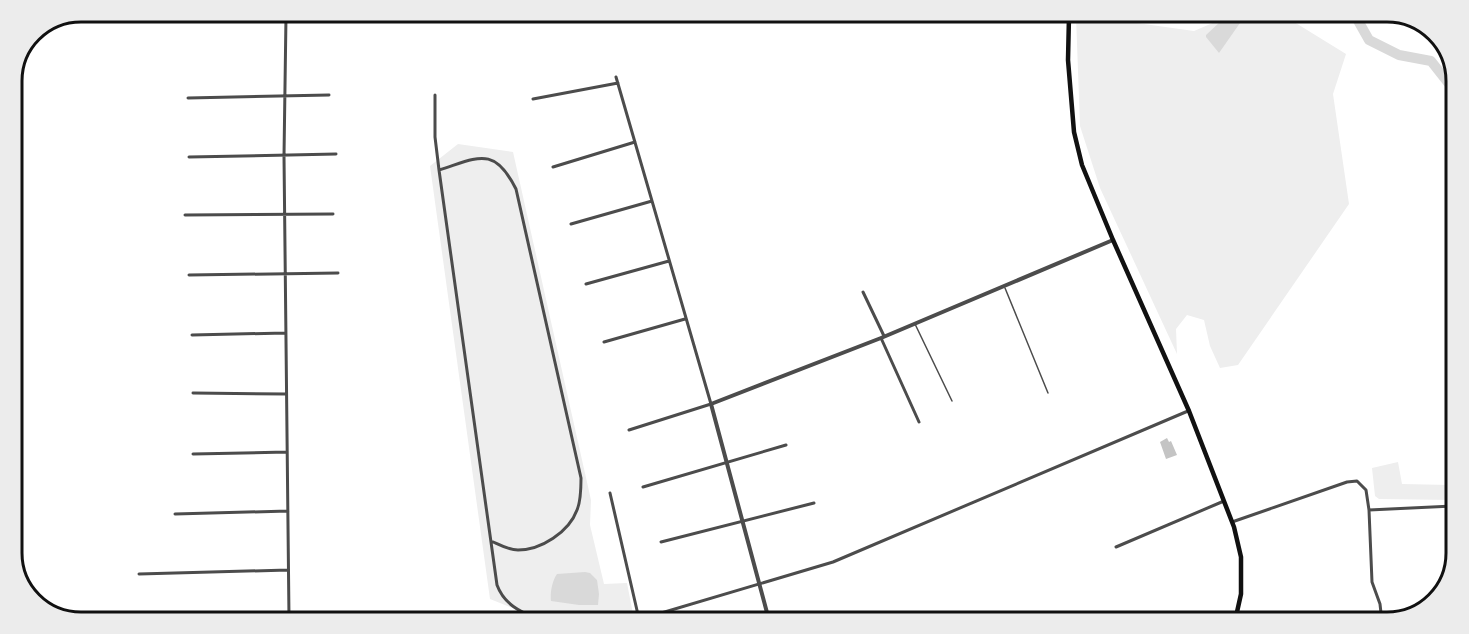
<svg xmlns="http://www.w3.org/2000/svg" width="1469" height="634" font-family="'DejaVu Sans',sans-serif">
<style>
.green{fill:#eee}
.water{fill:#d9d9d9}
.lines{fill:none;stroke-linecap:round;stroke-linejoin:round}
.river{stroke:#d9d9d9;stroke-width:10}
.building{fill:#c4c4c4}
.service{stroke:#4c4c4c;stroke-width:1.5}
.minor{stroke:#4c4c4c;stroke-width:3}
.tertiary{stroke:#4c4c4c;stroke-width:4}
.secondary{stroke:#111;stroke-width:4.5}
.rim{fill:none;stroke:#111;stroke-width:3}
</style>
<rect width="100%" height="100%" fill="#fff"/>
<!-- green -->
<path class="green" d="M1076 16H1105L1108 19 1194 31 1229 16 1286 17 1346 54 1333 94 1349 204 1238 365 1220 368 1210 346 1204 320 1187 315 1176 329 1177 354 1100 188 1080 126Z
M458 144 513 152 591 500 590 525 604 584 627 583 634 619H540L490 599 430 166Z
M1398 462 1402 484 1450 485 1453 482V500L1379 499 1375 496 1372 468Z"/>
<!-- water -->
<path class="water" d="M1228 18 1240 23 1219 53 1206 37V35L1221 21Z
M585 572 590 573 597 580 599 594 598 605H579L551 601C550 593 552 581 557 574Z"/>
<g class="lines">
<!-- river -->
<path class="river" d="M1356 17 1369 40 1399 55 1431 61 1457 94"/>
</g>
<!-- building -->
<path class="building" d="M1167 438 1169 442 1171 441 1177 455 1166 459 1160 442Z"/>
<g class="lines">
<!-- service -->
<path class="service" d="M1005 288 1048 393
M915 324 952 401"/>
<!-- minor -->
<path class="minor" d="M286 16 284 156 289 618
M616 77 711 404 629 430
M435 95V137L439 170 497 585C504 604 520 612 538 619
M188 98 329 95
M533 99 618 83
M189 157 336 154
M553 167 635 142
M439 170C478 158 494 145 516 189L581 478C581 488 581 501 577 510 569 532 541 550 518 550 508 550 500 545 491 541
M185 215 333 214
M571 224 652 201
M189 275 338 273
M586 284 669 261
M863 292 884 336
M192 335 285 333
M881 338 919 422
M604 342 685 319
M193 393 286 394
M193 454 287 452
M643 487 786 445
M610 493 639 619
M1369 510 1453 506
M175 514 288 511
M1232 522 1347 482 1357 481 1366 490 1369 510 1372 582 1380 604 1382 622
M661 542 814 503
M1116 547 1224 501
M139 574 288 570
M624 619 638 615
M641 619 833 562 1188 411"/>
<!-- tertiary -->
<path class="tertiary" d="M769 620 711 404 881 338 1113 240"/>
<!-- secondary -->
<path class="secondary" d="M1069 16 1068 60 1074 132 1082 165 1113 240 1189 411 1234 527 1241 557V594L1235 621"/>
</g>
<!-- crop -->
<path d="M0 0H1469V634H0ZM81 22H1387A59 59 0 0 1 1446 81V553A59 59 0 0 1 1387 612H81A59 59 0 0 1 22 553V81A59 59 0 0 1 81 22Z" fill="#ececec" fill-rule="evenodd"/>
<path class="rim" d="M81 22H1387A59 59 0 0 1 1446 81V553A59 59 0 0 1 1387 612H81A59 59 0 0 1 22 553V81A59 59 0 0 1 81 22Z"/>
</svg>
